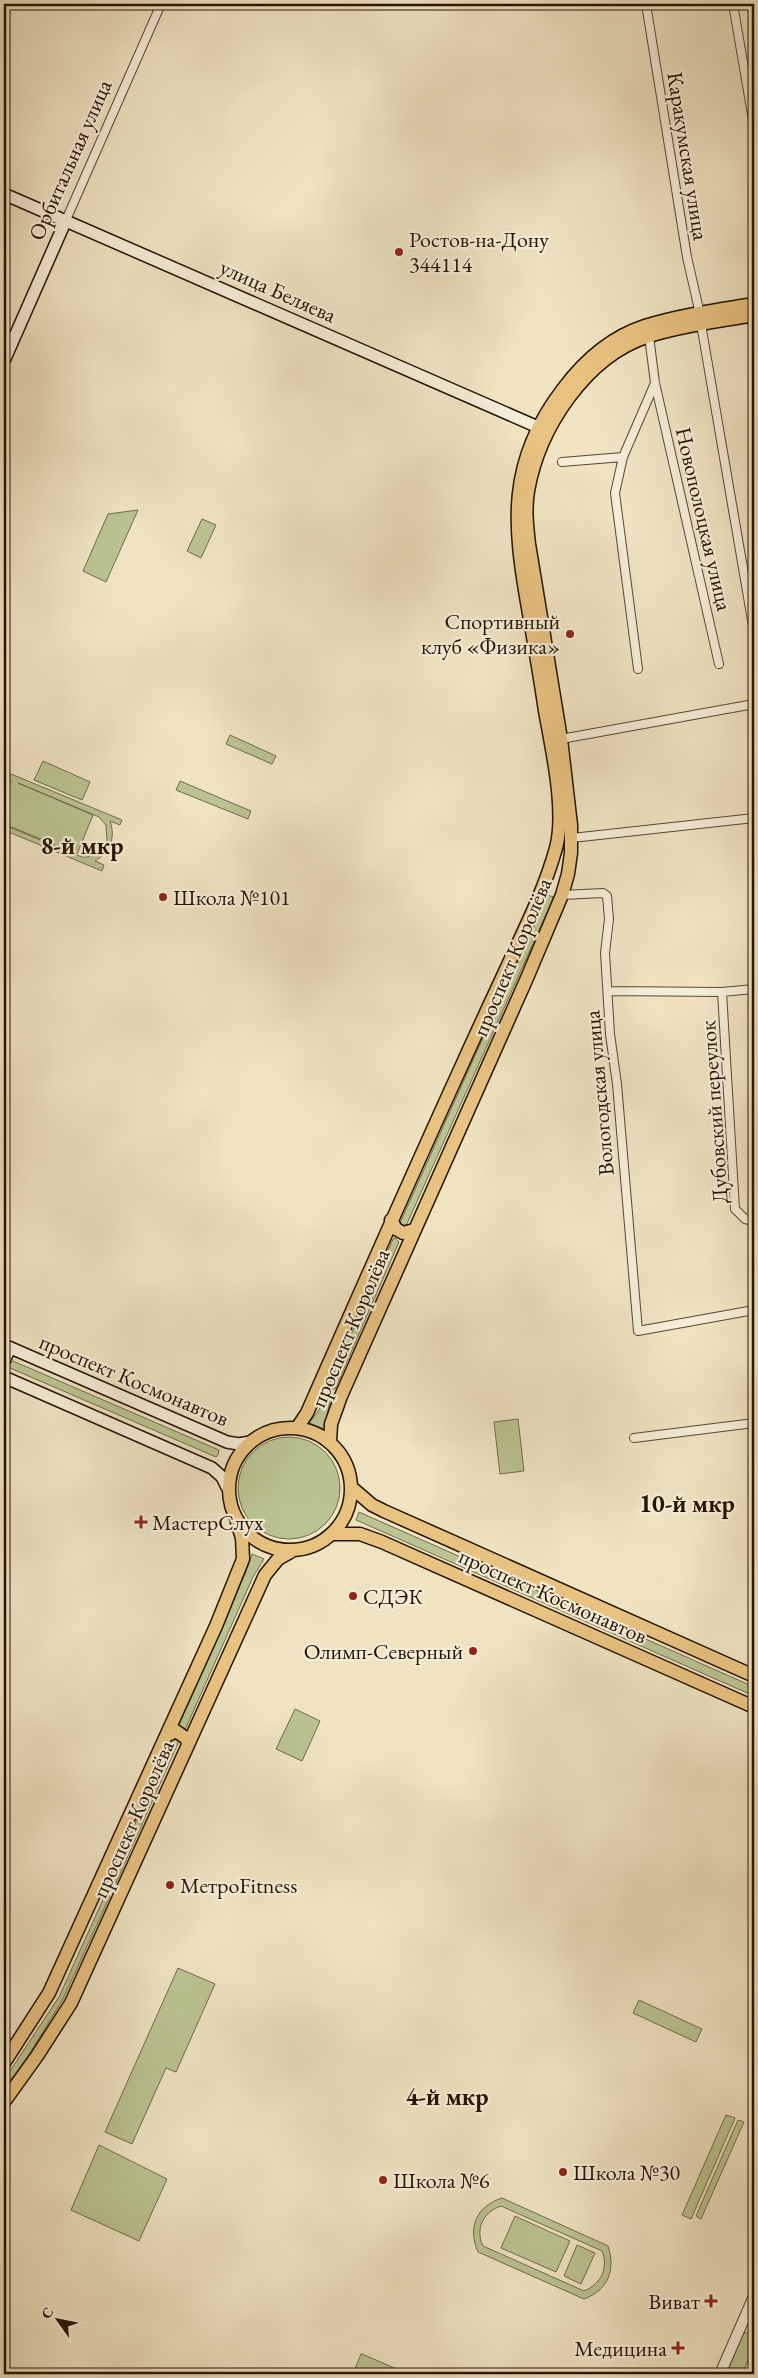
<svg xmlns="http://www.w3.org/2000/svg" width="758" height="2378" font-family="'EB Garamond',serif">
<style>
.green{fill:#bbc392;stroke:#706b49;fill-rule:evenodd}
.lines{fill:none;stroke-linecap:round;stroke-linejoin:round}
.minor-casing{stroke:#574730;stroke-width:10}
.tertiary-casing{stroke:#574730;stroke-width:12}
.secondary-casing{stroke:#241300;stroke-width:14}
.primary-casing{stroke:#241300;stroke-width:15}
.minor{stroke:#f5edd7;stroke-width:8}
.tertiary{stroke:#f5edd7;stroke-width:10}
.secondary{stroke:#f5edd7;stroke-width:11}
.primary{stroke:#e8c281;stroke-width:12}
.poi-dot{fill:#8f2418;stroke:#f5edd7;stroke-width:2}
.labels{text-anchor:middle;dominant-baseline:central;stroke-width:4.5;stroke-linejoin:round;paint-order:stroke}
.street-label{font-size:22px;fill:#241300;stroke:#f5edd7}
.poi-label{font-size:22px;fill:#241300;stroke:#f5edd7;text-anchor:start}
.neighbourhood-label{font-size:24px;font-weight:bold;fill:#241300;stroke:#f5edd7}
</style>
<rect width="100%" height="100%" fill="#efe3c2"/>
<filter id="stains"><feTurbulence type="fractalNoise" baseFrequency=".004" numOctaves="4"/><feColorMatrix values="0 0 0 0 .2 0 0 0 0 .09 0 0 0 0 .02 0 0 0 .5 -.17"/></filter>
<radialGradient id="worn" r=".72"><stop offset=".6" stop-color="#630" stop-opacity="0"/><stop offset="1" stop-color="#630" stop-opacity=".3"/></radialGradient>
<!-- green -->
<path class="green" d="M138 510 106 582 83 571 108 514Z
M202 519 216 525 201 558 187 551Z
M230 735 276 756 272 764 226 744Z
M43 761 90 782 82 800 34 780Z
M11 774 122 820 120 825 110 821C116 838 110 852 95 861L104 865 102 871 4 830V825L82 857H87L97 854 107 841 106 825 99 817 18 783 93 815 77 854 4 824V797L11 780 4 781V775Z
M180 781 251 811 248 819 176 790Z
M547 895 554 897 406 1226 400 1223Z
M395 1238 399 1242 335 1389H329L328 1386 393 1239Z
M13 1361 219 1450 218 1455 216 1457 10 1368 9 1364Z
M323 1398 330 1401 324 1429 309 1423 319 1410Z
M518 1419 524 1471 500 1474 494 1422Z
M238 1488a51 51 0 1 1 102 0a51 51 0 1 1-102 0Z
M359 1512 754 1687V1696L356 1520Z
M252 1554 264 1559 253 1577 185 1730 178 1727 245 1574Z
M295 1709 320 1721 302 1761 276 1749Z
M172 1738 179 1741 116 1883 111 1880Z
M106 1893 110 1896 63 1999 30 2053 4 2089V2080L59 1997Z
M178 1968 215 1984 176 2072 166 2068 132 2144 105 2132Z
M639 2000 702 2029 696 2042 633 2013Z
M726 2115 735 2118 691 2219 682 2215Z
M738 2120 744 2122 701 2219 696 2216Z
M99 2145 167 2179 139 2241 71 2210Z
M502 2198 608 2246C616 2270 608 2290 584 2299L478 2252C467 2227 477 2206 502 2198ZM501 2206 602 2251C609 2268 601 2284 584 2291L483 2246C475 2229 483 2212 501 2206Z
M515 2216 570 2241 556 2272 501 2248Z
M577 2245 595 2253 581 2284 564 2276Z
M744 2332 754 2336V2347L742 2374H726Z
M361 2354H362L408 2374H353Z"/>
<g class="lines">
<defs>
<path id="minor" d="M646 4 687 257 700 314
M733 4 754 126
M66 220 161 4
M701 324 754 632
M649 336 655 383 719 664
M562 462 623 457
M638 669 615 493 623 457 655 383
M561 739 754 704
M572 838 754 818
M562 895 603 893 607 896 609 919 605 953 610 1034 617 1084 638 1331 754 1310
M608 991 722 992 754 989
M722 992 735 1209 745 1219 754 1221
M634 1438 754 1423"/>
<path id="tertiary" d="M720 2374 754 2296"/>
<path id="secondary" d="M4 194 547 431
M4 361 66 220
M4 1345 227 1442 239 1444 250 1442
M4 1361 10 1348
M4 1377 212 1468 222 1477 227 1487"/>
<path id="primary" d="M391 1220 396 1229 403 1233 414 1230
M229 1489a61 61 0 1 1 122 0a61 61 0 1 1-122 0Z
M297 1428 307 1413C358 1297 409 1181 462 1065 479 1027 497 989 514 952 530 918 546 884 556 848 566 811 552 750 545 711 540 677 534 642 528 608 513 523 507 462 563 389 584 361 611 337 645 326 680 315 718 310 754 304
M330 1442 331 1424 341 1396 527 978 562 895 568 874 571 853V825L561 739 529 544C527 527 525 509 528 491 539 428 586 356 649 336 683 325 720 321 754 315
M351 1487 372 1505 384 1511 754 1676
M332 1534H360L382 1542 754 1707
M166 1736 176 1731 187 1739 188 1745
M4 2063 49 1993 216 1626 243 1559 242 1538 237 1522
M4 2102 37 2056 71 2003 265 1575 278 1559 292 1551"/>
</defs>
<!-- minor casing -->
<use href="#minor" class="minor-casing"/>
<!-- tertiary casing -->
<use href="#tertiary" class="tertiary-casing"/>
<!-- secondary casing -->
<use href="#secondary" class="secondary-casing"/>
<!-- primary casing -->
<use href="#primary" class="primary-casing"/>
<!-- minor -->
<use href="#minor" class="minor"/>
<!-- tertiary -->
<use href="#tertiary" class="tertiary"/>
<!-- secondary -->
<use href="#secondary" class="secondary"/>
<!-- primary -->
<use href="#primary" class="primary"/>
</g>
<!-- markers -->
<g class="poi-dot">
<circle cx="399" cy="252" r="5"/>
<circle cx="570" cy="634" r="5"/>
<circle cx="163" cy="897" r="5"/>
<path d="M138.5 1514.5h5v5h5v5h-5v5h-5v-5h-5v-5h5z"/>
<circle cx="353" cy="1596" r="5"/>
<circle cx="473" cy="1651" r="5"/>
<circle cx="170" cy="1885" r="5"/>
<circle cx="563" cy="2172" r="5"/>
<circle cx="383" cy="2180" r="5"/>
<path d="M708.5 2293.5h5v5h5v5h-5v5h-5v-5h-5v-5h5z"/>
<path d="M675.5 2340.5h5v5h5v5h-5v5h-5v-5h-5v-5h5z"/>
</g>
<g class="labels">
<!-- street labels -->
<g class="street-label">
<text transform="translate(688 156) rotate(81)">Каракумская улица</text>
<text transform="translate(70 160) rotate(-66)">Орбитальная улица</text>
<text transform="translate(278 291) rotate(24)">улица Беляева</text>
<text transform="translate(704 519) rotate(77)">Новополоцкая улица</text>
<text transform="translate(512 957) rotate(-67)">проспект Королёва</text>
<text transform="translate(599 1093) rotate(-95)">Вологодская улица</text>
<text transform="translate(714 1112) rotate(-94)">Дубовский переулок</text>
<text transform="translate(350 1328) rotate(-67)">проспект Королёва</text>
<text transform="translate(134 1380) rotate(23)">проспект Космонавтов</text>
<text transform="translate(553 1596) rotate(24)">проспект Космонавтов</text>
<text transform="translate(133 1819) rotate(-66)">проспект Королёва</text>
</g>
<!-- poi labels -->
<g class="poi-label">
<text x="409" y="239">Ростов-на-Дону<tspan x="409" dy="25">344114</tspan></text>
<text x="560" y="621" text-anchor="end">Спортивный<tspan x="560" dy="25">клуб «Физика»</tspan></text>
<text x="173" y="897">Школа №101</text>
<text x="152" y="1522">МастерСлух</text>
<text x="363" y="1596">СДЭК</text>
<text x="463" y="1651" text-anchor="end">Олимп-Северный</text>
<text x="180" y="1885">МетроFitness</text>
<text x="573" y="2172">Школа №30</text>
<text x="393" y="2180">Школа №6</text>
<text x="700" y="2301" text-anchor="end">Виват</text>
<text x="667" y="2348" text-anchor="end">Медицина</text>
</g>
<!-- neighbourhood labels -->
<g class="neighbourhood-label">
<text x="82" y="845">8-й мкр</text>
<text x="687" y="1503">10-й мкр</text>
<text x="447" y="2096">4-й мкр</text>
</g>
</g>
<!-- margin -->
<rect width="758" height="2378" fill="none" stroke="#efe3c2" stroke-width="20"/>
<rect x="5" y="5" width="748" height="2368" fill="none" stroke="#241300" stroke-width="2.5"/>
<rect x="10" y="10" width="738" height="2358" fill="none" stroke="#241300"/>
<!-- north arrow -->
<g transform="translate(58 2320) rotate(303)" stroke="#f5edd7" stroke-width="4" paint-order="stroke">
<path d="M0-4L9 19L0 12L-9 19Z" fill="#241300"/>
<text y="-8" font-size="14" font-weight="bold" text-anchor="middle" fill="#241300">С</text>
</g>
<rect width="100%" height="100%" filter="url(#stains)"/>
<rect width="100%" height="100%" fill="url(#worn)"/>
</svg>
